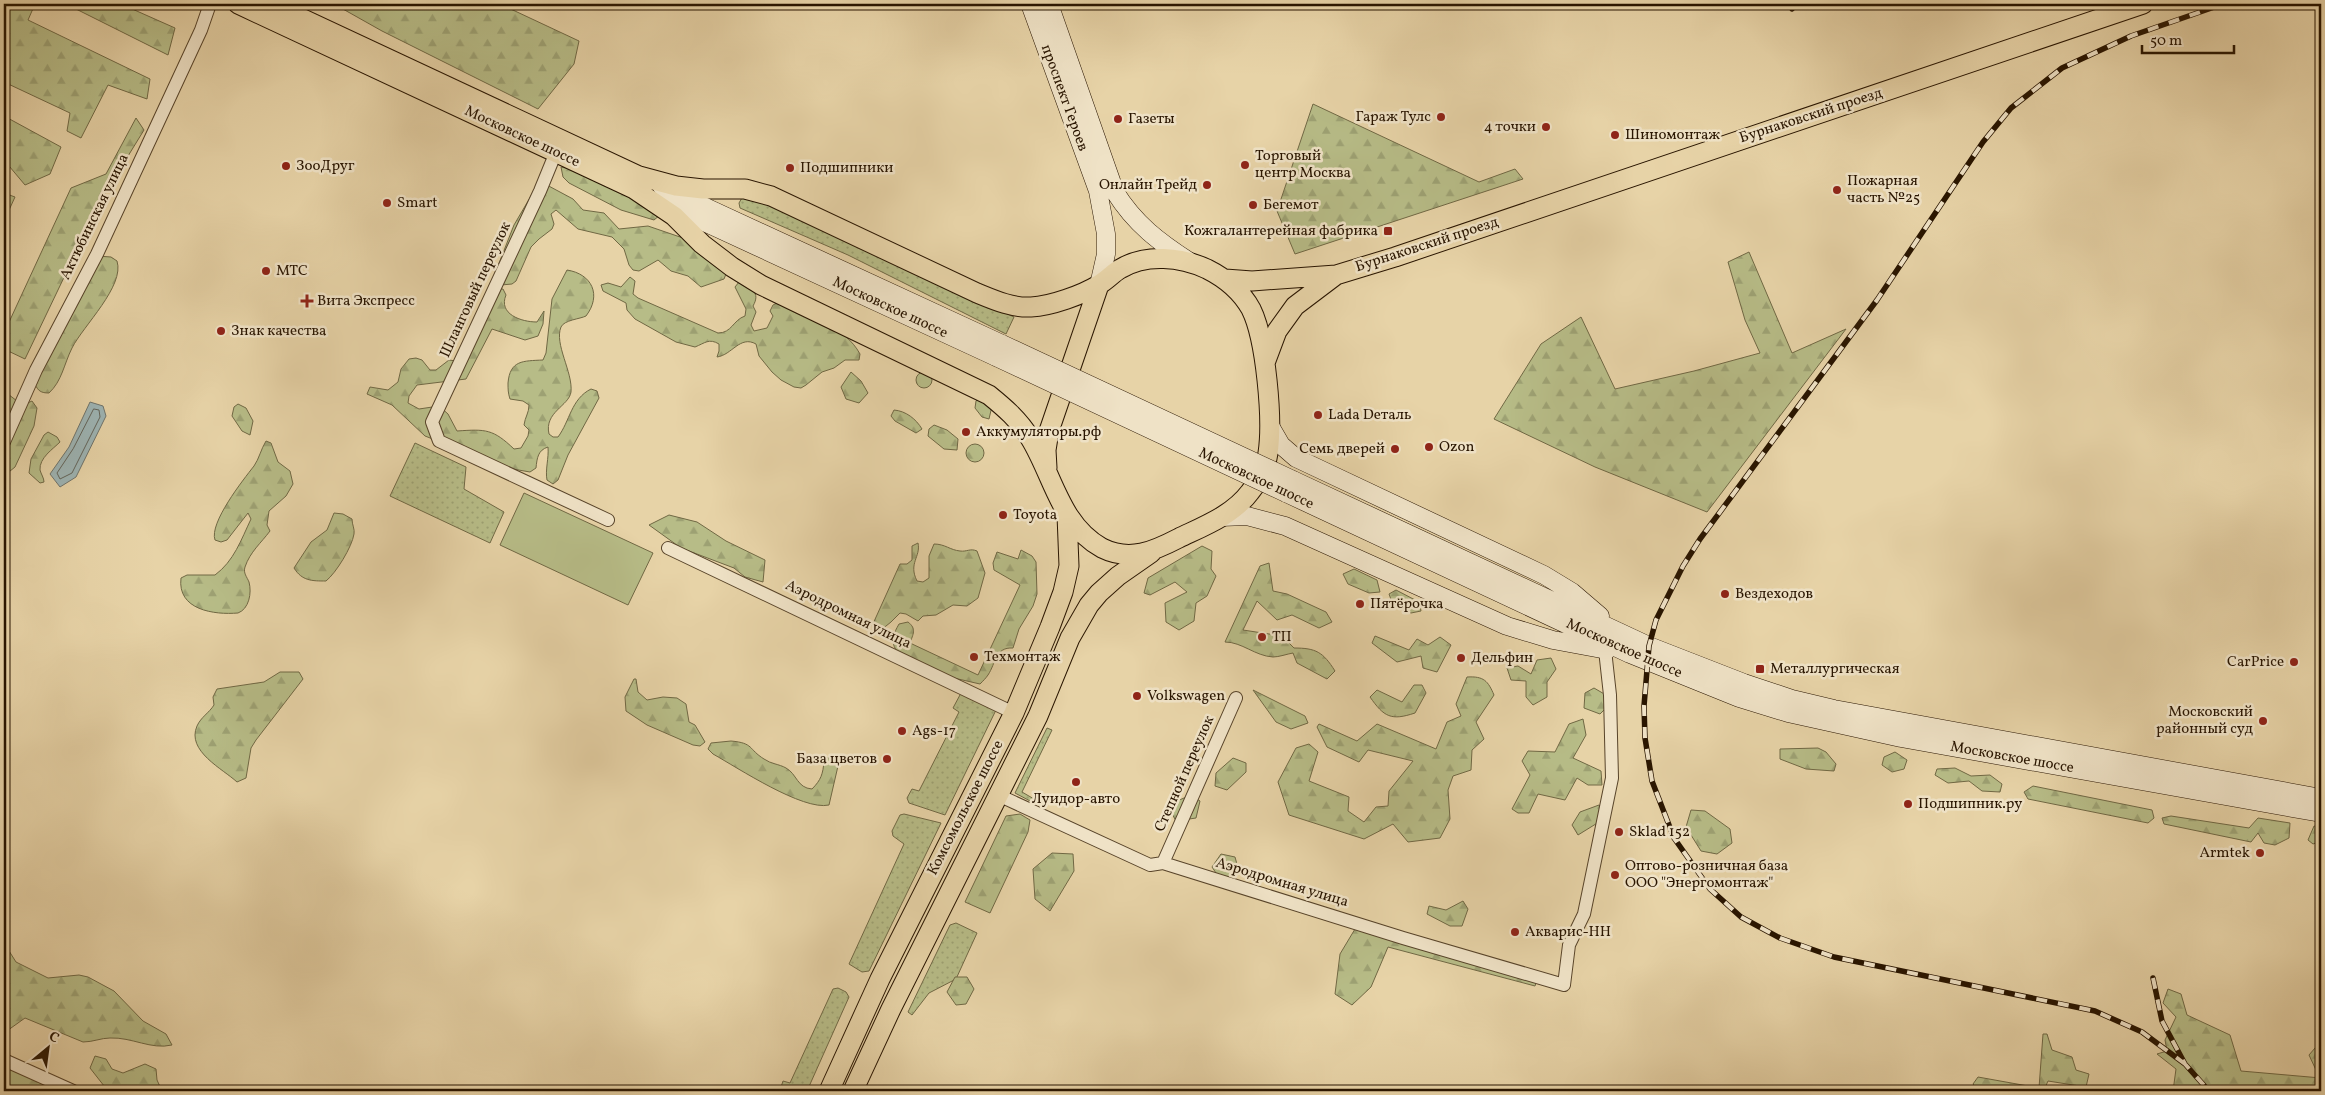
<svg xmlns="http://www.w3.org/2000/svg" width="2325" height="1095" font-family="Vollkorn,serif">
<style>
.grass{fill:url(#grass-dots);stroke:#706844}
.forest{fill:url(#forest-firs);stroke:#706844}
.park{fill:#b7bc87;stroke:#706844}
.water{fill:#9db4b4;stroke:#6f746c}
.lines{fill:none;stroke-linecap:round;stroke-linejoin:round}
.shore{stroke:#63645a;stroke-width:1}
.street-casing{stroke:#58442a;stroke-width:14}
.secondary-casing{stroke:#291500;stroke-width:19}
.primary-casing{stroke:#291500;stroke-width:21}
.street{stroke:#efe2c6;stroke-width:12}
.secondary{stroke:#efe2c6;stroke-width:18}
.primary{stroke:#e7d3a7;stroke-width:19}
.rail-casing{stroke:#291500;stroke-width:5.5}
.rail{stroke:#efe2c6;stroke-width:4;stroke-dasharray:11;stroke-linecap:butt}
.secondary-bridge-casing{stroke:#291500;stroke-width:19;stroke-linecap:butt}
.secondary-bridge{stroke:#efe2c6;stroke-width:18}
.poi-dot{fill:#8f2418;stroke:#efe2c6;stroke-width:2}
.labels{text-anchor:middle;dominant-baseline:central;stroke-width:5;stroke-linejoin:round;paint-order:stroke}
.street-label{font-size:15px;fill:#291500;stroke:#efe2c6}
.poi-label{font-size:15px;fill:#291500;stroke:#efe2c6;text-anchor:start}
</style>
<defs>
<pattern id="grass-dots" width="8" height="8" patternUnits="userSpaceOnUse" patternTransform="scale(1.25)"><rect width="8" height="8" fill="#b7bc87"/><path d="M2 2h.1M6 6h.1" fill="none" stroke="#9da173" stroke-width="1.8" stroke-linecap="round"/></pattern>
<pattern id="forest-firs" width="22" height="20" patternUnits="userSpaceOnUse" patternTransform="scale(1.25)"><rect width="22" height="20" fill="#b7bc87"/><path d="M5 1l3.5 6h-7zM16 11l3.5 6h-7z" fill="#9da173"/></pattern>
</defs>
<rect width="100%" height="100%" fill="#e7d3a7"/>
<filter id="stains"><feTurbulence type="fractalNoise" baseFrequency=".004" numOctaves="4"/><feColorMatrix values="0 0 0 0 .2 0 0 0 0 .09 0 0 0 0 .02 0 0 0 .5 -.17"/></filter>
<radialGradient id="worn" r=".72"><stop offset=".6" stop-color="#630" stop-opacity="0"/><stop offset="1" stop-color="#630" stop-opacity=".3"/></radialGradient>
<!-- grass -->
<path class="grass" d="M743 196 786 209 1014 317 1006 334 848 255 740 208 739 203Z
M415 443 466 467 464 489 504 512 490 543 390 496Z
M961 693 996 710 945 815 909 803 907 798 912 789 919 791 959 712 953 708Z
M1047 728 1052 730 1022 792 1034 799 1032 802 1015 793Z
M904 814 941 823 869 971 862 972 849 964 904 844 893 836 892 831 900 815Z
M956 923 977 933 956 979 929 993 912 1015 908 1012 950 925Z
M838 988 846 992 849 997 807 1091 780 1090 783 1081 790 1083 833 989Z"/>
<!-- forest -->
<path class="forest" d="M11 4H35L28 20 150 79 147 99 108 85 81 138 67 131 70 113 4 82V21Z
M66 4H121L175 28 168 55Z
M334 4H500L579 41 574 64 538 109 382 31Z
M1313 104 1479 182 1515 169 1523 179 1295 254 1277 211Z
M4 116 61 147 50 174 25 185 4 160Z
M136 118 144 130 101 200 25 359 4 349V333L71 188 106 174Z
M561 167 590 173 660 215 654 220 621 210 569 183 563 177Z
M538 184H545L573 199 583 210 604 213 619 229 648 226 683 238 696 246 709 261 726 274 724 279 701 287 688 276 671 271 658 260 639 271 633 270 629 265 624 249 612 237 578 229 556 210 551 214 554 224 552 229 539 239 531 247 516 281 512 284 501 285 494 276 514 225Z
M4 193 15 197 4 221Z
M1749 252 1792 353 1846 329 1707 512 1595 467 1494 419 1541 344 1581 317 1615 389 1694 371 1760 353 1745 320 1728 262Z
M97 256 111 257 117 261C125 286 83 326 72 348 64 364 62 381 49 393 41 393 38 391 35 384Z
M567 270C592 274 602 295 586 316 580 319 564 320 561 327 554 344 573 372 571 392 569 406 544 412 549 434L553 437H558C570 421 571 399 591 389L597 391 599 398 568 455 558 480 553 484 547 480C545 470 549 458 548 447 538 450 537 458 536 468L530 472 507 468 425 436 392 405 367 394 370 387 388 390 398 382 401 369 409 359 416 358 422 360 430 370H436L449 360 456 361 497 289H503L506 295C498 314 521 322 537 322L544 311 543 324 538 336 525 340 492 329 466 379 417 385 409 396 408 403 419 409 439 406 448 414 457 431C486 429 493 429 514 449L521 448 528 436 529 430 524 425C525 417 529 413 529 405L523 401 510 399C508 393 508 389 508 383 510 360 523 361 543 360L546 353 552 299Z
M630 277 635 281 633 294 638 298 718 333C732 333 733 320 745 316L746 309 735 287 739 282C751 288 761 292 753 306L756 312 751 325 754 331 767 328 773 316 770 311 773 305 779 302C807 315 845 326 860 354L859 360H845L834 368 822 372 806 385 801 388 794 387 781 380 772 372 759 356 756 344C740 335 732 355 717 357L719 351V344C709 338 705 343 695 347L676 342 635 319 627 310 626 303 603 291 601 285 608 283 621 287Z
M851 372 861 381 868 393 859 403 846 399 841 387Z
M916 380a8 8 0 1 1 16 0a8 8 0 1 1-16 0Z
M4 391 17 401 4 426Z
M981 396 992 406 989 419 982 417 975 408 976 401Z
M32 401 37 408 34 426 15 467 4 476V459L23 405Z
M238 404 246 408 253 421 250 435 242 431 232 416 234 407Z
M894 410C906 411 916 419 922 429L916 433 895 421 891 416Z
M934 425 947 430 958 439 957 450 944 449 928 436 929 429Z
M48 432 57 437 60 442C53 449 39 458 40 470 41 474 44 478 44 482L40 483 29 473 31 459 44 435Z
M266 441 271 443 278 462 290 471 293 484 286 496 269 511 267 525 270 531C261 543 250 552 245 567 243 573 247 577 249 582 252 593 249 609 238 613 214 615 177 610 181 578L187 575H215C234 561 241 540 251 519L248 513 227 540 221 542 215 540C209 523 243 480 254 466 259 459 261 449 266 441Z
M966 453a9 9 0 1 1 18 0a9 9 0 1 1-18 0Z
M334 513 343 514 352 519C352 525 355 529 354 534 352 547 336 573 326 581 312 581 302 581 294 568L311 542 327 530Z
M669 515 697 522 726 541 765 560 763 582 745 577 734 568 681 548 649 525Z
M918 543C921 557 908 563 917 581L923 582 929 578V556L934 544C945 544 950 550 960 551 967 552 970 548 977 551L985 573 978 598 967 606 953 605 936 615 923 616 918 621 906 614 900 613 891 622 881 630 872 626 900 564H907L912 560V546Z
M1202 546 1212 551 1211 569 1216 576 1207 596 1196 603 1194 621 1179 630 1166 622 1165 603 1187 592 1175 582 1150 595 1144 593 1148 578Z
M1021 550 1032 556 1036 562 1037 594 1033 606 1019 629 1013 648C995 647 996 663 988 675 986 678 983 681 980 684L945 676 896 650C890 640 894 633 899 624L908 622C917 629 913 634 910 643L978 675 1020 585 994 570 993 563 997 552 1018 559Z
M1269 563 1273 591 1287 594 1326 612 1332 622 1319 628 1292 615 1277 620 1257 601 1243 630 1282 636 1294 648C1316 648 1323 652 1335 671L1327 679 1297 663 1293 653C1287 654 1279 657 1273 657 1255 656 1242 642 1225 642L1260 566Z
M1354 569 1377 580 1380 592 1369 593 1348 584 1343 574Z
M1396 590 1419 602 1421 611 1411 613 1393 605 1389 594Z
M1375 636 1409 650 1417 639 1428 645 1440 637 1451 645 1437 672 1423 668 1421 656 1397 662 1372 643Z
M1551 658 1556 669 1547 682V697L1533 705 1526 697V681L1511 680 1507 668 1518 666 1531 674 1537 660Z
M280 672H299L303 679 256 740 251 748 246 778 237 782C223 769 186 751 197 726 201 717 209 713 214 705L213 697 217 689 264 682Z
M1467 677C1484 676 1488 681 1494 695L1476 722 1484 739 1472 750 1471 770 1453 776 1448 790 1450 819 1440 838 1408 842 1393 824 1364 839 1289 815 1278 782 1296 748 1309 744 1318 752 1309 781 1349 797 1348 811 1364 822 1376 807 1388 806 1389 791 1413 761 1368 750 1359 762 1327 747 1317 727 1319 724 1357 741 1377 724 1436 749 1447 722 1461 716 1456 704Z
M634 679H636L638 692 647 700 663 697 677 698 686 704 689 722 695 725 705 742 700 746 693 745 647 725 626 711 625 697Z
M1414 685H1422L1426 693 1415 713C1391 721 1384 717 1370 697L1377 690 1402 702Z
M1594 688 1606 695 1608 706 1600 714 1584 708 1585 693Z
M1253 690 1305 716 1308 723 1291 729 1276 722Z
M1583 719 1586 735 1573 758 1601 771 1602 785H1588L1577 778 1565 800 1538 794 1529 813H1518L1512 809 1530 775 1522 761 1528 751 1555 752 1569 724Z
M731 741C754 743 748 749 764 759 771 764 779 764 786 768 797 774 797 788 812 789 821 780 823 774 824 761L830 756 835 761 838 766 829 805C803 811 738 768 713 754L708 749 711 743Z
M1818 748 1826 752 1836 764 1834 771 1806 769 1780 759V749Z
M1895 752 1907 760 1904 769 1892 772 1882 765 1884 757Z
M1233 758 1246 763V772L1227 790 1215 786 1216 773Z
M1955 768 1971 776 1990 775 2002 784 2000 792 1982 791 1969 781 1948 783 1935 775 1937 769Z
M2033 786 2152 810 2154 818 2148 823 2028 799 2024 792Z
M1191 795 1200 801 1196 818 1176 821 1171 812 1177 801Z
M1599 805 1602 809 1599 822 1578 835 1572 825 1580 812Z
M1691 810 1705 811 1730 829 1732 843 1717 854 1701 851 1686 827Z
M1020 814 1030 820 1028 832 990 913 965 902 1006 816Z
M2171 816 2249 828 2258 818 2290 823 2289 838 2275 845 2264 843 2258 833 2251 842 2164 824 2162 818Z
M2314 826 2321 827V841L2313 844 2308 840Z
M1052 853 1073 854 1074 871 1050 911 1035 899 1033 869Z
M1221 854 1235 857 1238 868 1232 877 1218 876 1212 867Z
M1463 901 1468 909 1462 926H1450L1427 914 1429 906 1446 910Z
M1355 929 1537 980 1535 986 1388 947 1371 987 1352 1005 1335 994 1340 954Z
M4 943 16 962 48 978 79 975 88 977 114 991 143 1021 166 1034 172 1045C151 1050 132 1037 110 1038 101 1038 93 1042 83 1042L25 1018 4 1033Z
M955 977H967L974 989 966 1004 956 1005 947 992Z
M2168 989 2181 994 2187 1015 2230 1035 2241 1071 2321 1078V1091H2173L2176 1069 2157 1054 2167 1051 2165 1040 2176 1017 2163 1003Z
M2043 1034H2047L2052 1050 2072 1057 2076 1070 2089 1074 2086 1087 2048 1081 2044 1090 2046 1091H1978L1973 1084 1978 1077 2039 1088Z
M2321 1041V1070H2316L2309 1055Z
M95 1056 106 1059 112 1069 123 1073 145 1064 156 1069 157 1080 162 1091H108L90 1068Z
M4 1058 67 1091H4Z"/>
<!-- park -->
<path class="park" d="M524 493 653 553 628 605 500 545Z"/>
<!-- water -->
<path class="water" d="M90 402 103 406 106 416 76 477 60 487 50 474 69 447Z"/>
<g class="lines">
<!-- shore -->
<path class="shore" d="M94 409 99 410 100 417 72 473 60 479 57 473 73 449Z"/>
<defs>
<path id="street" d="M556 152 540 191 432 422 439 441 608 520
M4 442 36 370 97 254 201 30 210 4
M668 548 1014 713
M998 795 1150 865 1163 863 1403 938 1564 985 1569 945 1584 914 1612 778 1610 695 1605 650
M1163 863 1236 698
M4 1060 73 1091"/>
<path id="secondary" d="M1030 4 1098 191 1106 234V254L1099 285
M1049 4 1115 192C1135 224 1159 242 1190 262
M662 187 1002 344
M661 202 996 357
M1270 426 1281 445 1296 458 1544 575 1572 592 1600 616
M1293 480 1649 646 1744 683 1792 699 1834 709 2321 798
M1286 493 1630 654 1739 698 1788 713 1901 738 2321 813
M1221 517 1247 516 1285 526 1507 626 1553 640 1607 650"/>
<path id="primary" d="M238 4 634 189 674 216 702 244 732 267 761 285 989 395C1005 408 1019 420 1030 438 1053 475 1060 525 1102 548 1130 562 1154 551 1179 538 1204 526 1233 515 1250 492 1259 481 1266 467 1268 453 1273 420 1266 339 1251 309 1241 291 1225 278 1207 269 1181 257 1146 253 1120 269 1113 273 1107 280 1100 284 1082 295 1051 306 1031 307 1012 308 994 300 977 293L771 196 745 189H703L676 186 639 176 271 4
M1225 279 1252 281 1336 275 1395 257 2143 4
M1265 363 1277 331 1295 306 1336 275
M1047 468 1046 450 1049 431 1099 285
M829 1091 880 979 1014 713 1050 627 1063 592 1069 566 1067 515
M853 1091 891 1009 1038 716 1070 638 1089 605 1099 593 1118 576 1151 553"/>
</defs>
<!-- street casing -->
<use href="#street" class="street-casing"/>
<!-- secondary casing -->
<use href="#secondary" class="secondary-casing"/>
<!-- primary casing -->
<use href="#primary" class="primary-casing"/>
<!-- street -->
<use href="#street" class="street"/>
<!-- secondary -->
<use href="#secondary" class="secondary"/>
<!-- primary -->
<use href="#primary" class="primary"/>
<defs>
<path id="rail" d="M1790 4 1792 9
M2153 978 2162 1021 2185 1064 2209 1091
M2185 1064 2142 1032 2095 1011 1834 957 1780 938 1741 917 1710 889 1674 838 1652 781 1645 738 1644 706 1649 646 1656 620 1683 566 1700 539 1877 300 1983 142 2011 108 2062 68 2131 36 2223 4"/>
</defs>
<!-- rail casing -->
<use href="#rail" class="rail-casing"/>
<!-- rail -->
<use href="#rail" class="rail"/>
<defs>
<path id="secondary-bridge" d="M1002 344 1293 480
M996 357 1286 493"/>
</defs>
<!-- secondary-bridge casing -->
<use href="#secondary-bridge" class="secondary-bridge-casing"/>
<!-- secondary-bridge -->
<use href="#secondary-bridge" class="secondary-bridge"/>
</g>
<!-- markers -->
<g class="poi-dot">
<circle cx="1441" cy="117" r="5"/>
<circle cx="1118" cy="119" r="5"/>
<circle cx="1546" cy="127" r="5"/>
<circle cx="1615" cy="135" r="5"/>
<circle cx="1245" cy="165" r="5"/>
<circle cx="286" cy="166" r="5"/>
<circle cx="790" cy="168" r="5"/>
<circle cx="1207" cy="185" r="5"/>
<circle cx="1837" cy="190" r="5"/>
<circle cx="387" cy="203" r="5"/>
<circle cx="1253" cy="205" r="5"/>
<rect x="1383" y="226" width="10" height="10" rx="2.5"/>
<circle cx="266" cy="271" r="5"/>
<path d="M304.5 293.5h5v5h5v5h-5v5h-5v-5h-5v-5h5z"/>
<circle cx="221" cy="331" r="5"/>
<circle cx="1318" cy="415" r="5"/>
<circle cx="966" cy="432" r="5"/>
<circle cx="1429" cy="447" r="5"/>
<circle cx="1395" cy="449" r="5"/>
<circle cx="1003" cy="515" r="5"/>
<circle cx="1725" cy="594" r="5"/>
<circle cx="1360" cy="604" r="5"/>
<circle cx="1262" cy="637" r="5"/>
<circle cx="974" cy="657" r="5"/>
<circle cx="1461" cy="658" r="5"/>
<circle cx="2294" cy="662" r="5"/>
<rect x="1755" y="664" width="10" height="10" rx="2.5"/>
<circle cx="1137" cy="696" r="5"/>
<circle cx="2263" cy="721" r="5"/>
<circle cx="902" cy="731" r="5"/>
<circle cx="887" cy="759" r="5"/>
<circle cx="1076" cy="782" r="5"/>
<circle cx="1908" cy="804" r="5"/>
<circle cx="1619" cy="832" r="5"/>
<circle cx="2260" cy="853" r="5"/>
<circle cx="1615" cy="875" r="5"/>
<circle cx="1515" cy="932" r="5"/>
</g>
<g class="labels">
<!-- street labels -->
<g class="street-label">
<text transform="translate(1064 98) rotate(70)">проспект Героев</text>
<text transform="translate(1811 116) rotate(-18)">Бурнаковский проезд</text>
<text transform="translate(522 137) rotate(25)">Московское шоссе</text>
<text transform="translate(95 217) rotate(-64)">Актюбинская улица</text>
<text transform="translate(1427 245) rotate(-18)">Бурнаковский проезд</text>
<text transform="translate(476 290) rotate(-65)">Шланговый переулок</text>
<text transform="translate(890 308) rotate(25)">Московское шоссе</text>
<text transform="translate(1256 479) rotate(25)">Московское шоссе</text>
<text transform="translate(848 615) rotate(26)">Аэродромная улица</text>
<text transform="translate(1624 649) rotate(24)">Московское шоссе</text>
<text transform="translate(2012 758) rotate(10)">Московское шоссе</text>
<text transform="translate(1185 774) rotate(-66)">Степной переулок</text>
<text transform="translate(966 808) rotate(-63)">Комсомольское шоссе</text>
<text transform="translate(1282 883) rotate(17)">Аэродромная улица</text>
</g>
<!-- poi labels -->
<g class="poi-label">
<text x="1431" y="117" text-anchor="end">Гараж Тулс</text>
<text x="1128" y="119">Газеты</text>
<text x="1536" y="127" text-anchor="end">4 точки</text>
<text x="1625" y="135">Шиномонтаж</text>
<text x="1255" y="156">Торговый<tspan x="1255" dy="17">центр Москва</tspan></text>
<text x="296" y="166">ЗооДруг</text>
<text x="800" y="168">Подшипники</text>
<text x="1847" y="181">Пожарная<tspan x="1847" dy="17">часть №25</tspan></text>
<text x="1197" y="185" text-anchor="end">Онлайн Трейд</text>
<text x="397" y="203">Smart</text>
<text x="1263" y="205">Бегемот</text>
<text x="1378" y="231" text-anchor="end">Кожгалантерейная фабрика</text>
<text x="276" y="271">МТС</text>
<text x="317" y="301">Вита Экспресс</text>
<text x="231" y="331">Знак качества</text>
<text x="1328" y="415">Lada Dеталь</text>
<text x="976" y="432">Аккумуляторы.рф</text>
<text x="1439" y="447">Ozon</text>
<text x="1385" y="449" text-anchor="end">Семь дверей</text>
<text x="1013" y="515">Toyota</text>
<text x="1735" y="594">Вездеходов</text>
<text x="1370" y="604">Пятёрочка</text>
<text x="1272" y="637">ТП</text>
<text x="984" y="657">Техмонтаж</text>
<text x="1471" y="658">Дельфин</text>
<text x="2284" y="662" text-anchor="end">CarPrice</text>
<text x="1770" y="669">Металлургическая</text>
<text x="1147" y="696">Volkswagen</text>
<text x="2253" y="712" text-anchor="end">Московский<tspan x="2253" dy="17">районный суд</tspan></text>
<text x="912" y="731">Ags-17</text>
<text x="877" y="759" text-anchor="end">База цветов</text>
<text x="1076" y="799" text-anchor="middle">Луидор-авто</text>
<text x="1918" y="804">Подшипник.ру</text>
<text x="1629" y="832">Sklad 152</text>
<text x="2250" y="853" text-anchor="end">Armtek</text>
<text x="1625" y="866">Оптово-розничная база<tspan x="1625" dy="17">ООО "Энергомонтаж"</tspan></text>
<text x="1525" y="932">Акварис-НН</text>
</g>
</g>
<!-- margin -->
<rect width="2325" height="1095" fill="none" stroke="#e7d3a7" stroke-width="20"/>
<rect x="5" y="5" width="2315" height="1085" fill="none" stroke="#291500" stroke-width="2.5"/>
<rect x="10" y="10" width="2305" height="1075" fill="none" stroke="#291500"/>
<!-- north arrow -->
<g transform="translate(48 1048) rotate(29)" stroke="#efe2c6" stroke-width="4" paint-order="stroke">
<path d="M0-4L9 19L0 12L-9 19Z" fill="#291500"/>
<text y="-8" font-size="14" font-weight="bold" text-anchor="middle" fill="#291500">С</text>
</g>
<!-- scale -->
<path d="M2142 45v8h92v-8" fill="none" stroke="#291500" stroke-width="2.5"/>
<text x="2150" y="45" font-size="15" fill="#291500" stroke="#efe2c6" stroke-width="4" paint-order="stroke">50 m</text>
<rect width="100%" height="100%" filter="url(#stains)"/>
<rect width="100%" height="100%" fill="url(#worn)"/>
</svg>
